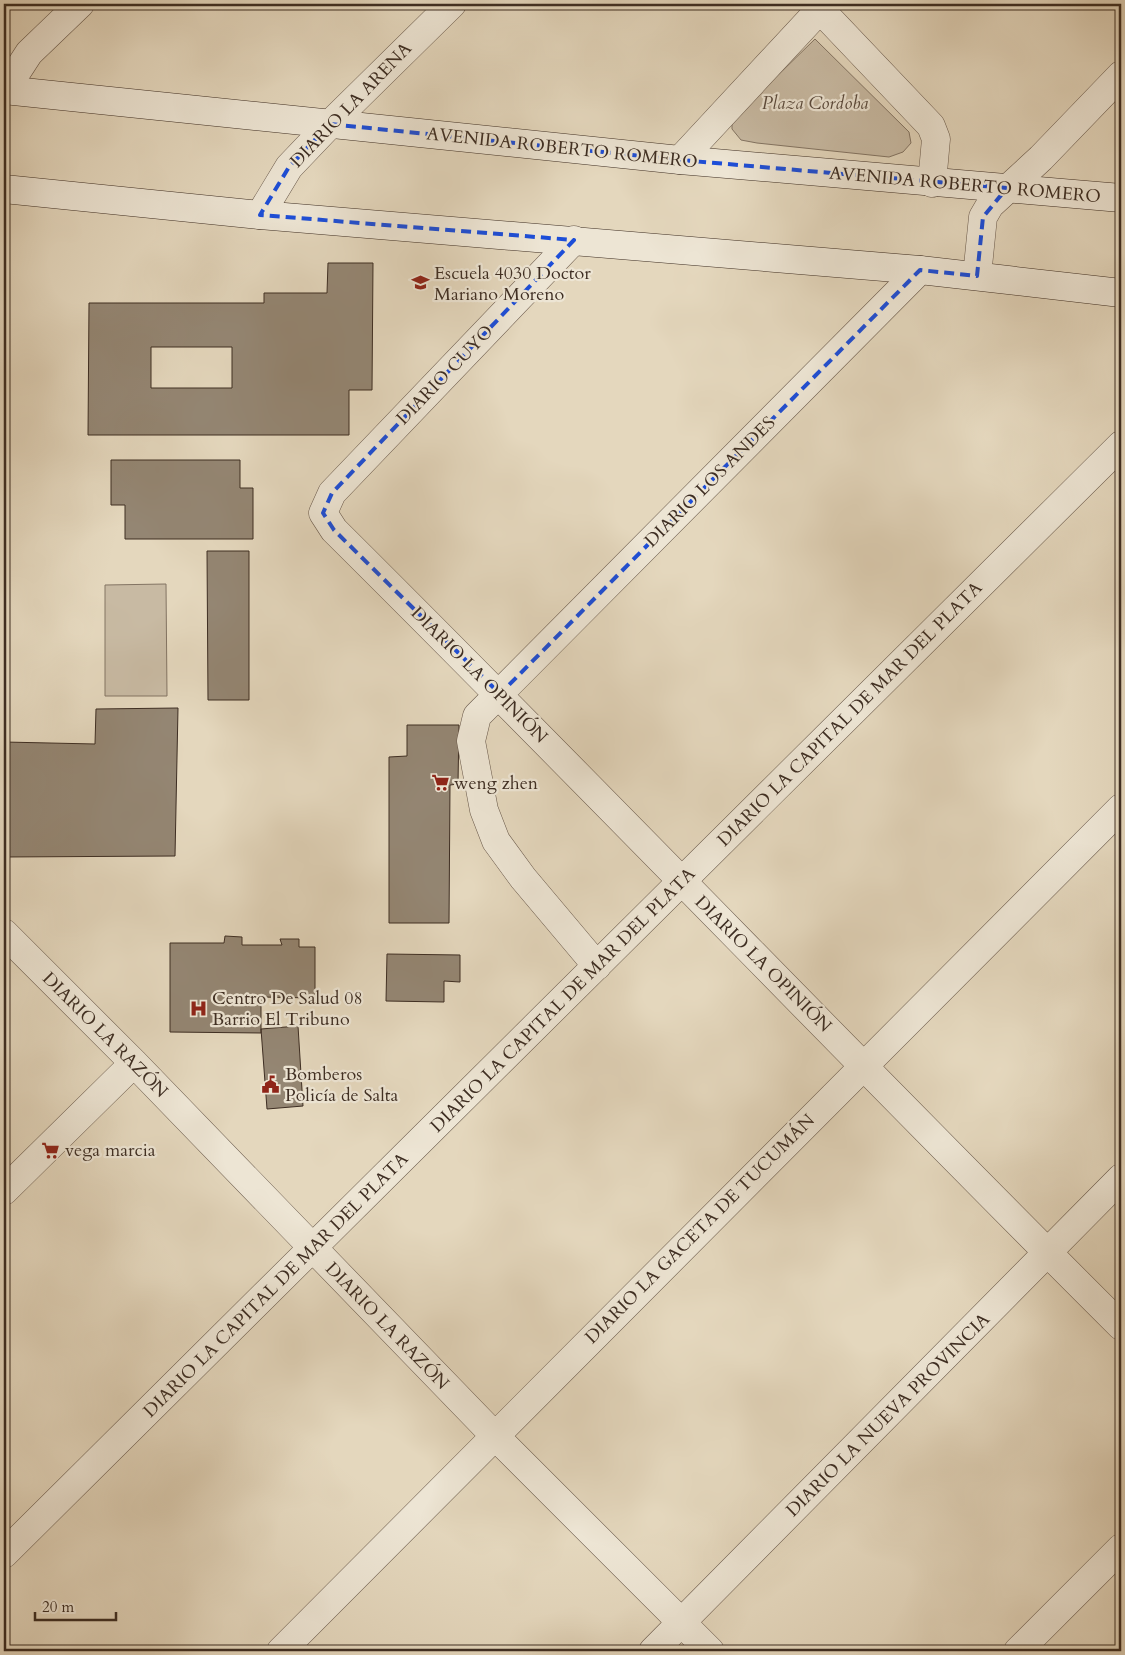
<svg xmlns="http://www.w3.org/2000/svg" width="1125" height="1655" font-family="Cardo,serif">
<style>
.green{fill:#c8baa3;stroke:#837463}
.building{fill:#948673;stroke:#3e2e23;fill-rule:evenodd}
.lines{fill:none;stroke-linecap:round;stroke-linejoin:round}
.minor-casing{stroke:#68584a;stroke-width:29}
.tertiary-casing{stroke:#68584a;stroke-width:29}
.secondary-casing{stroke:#3e2e23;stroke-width:29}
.minor{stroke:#ede5d4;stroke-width:28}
.tertiary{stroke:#ede5d4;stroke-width:28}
.secondary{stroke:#ede5d4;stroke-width:28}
.marked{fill:none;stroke:#1d4ed8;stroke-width:4;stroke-dasharray:10 6;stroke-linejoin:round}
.labels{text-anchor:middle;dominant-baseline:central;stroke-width:4.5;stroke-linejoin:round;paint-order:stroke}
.park-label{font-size:18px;font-style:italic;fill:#5a4a3d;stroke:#ede5d4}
.street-label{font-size:18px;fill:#3e2e23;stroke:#ede5d4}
.poi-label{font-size:18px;fill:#3e2e23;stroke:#ede5d4;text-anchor:start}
</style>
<rect width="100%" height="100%" fill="#e4d7bd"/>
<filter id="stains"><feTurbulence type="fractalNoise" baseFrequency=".004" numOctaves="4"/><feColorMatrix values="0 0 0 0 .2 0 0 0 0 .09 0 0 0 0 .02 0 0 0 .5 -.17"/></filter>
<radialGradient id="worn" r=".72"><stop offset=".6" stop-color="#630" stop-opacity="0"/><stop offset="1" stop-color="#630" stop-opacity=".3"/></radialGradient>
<!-- green -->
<path class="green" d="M815 39 909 132 911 143 903 152 889 157 757 143 741 140 732 129V120Z
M4 380H8V711H4Z
M166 584 167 696H105V585Z"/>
<!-- building -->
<path class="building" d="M328 263H373L372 390H349V435H88L89 303H264V293H327ZM151 347H232V388H151Z
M111 460H240V488H253V539H125V505H111Z
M207 551H249V700H208Z
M178 708 175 856 4 857V742L95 744 96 709Z
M407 725H459L458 784 450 785 449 923H389V757L407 756Z
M225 936 242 937V945H282L280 939H299V947H315V998L261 997V1033L170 1032V943H224Z
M387 954 460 955V982L444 981V1002L386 1001Z
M298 1026 303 1106 267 1109 261 1029Z"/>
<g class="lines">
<defs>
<path id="minor" d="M815 4 931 126 936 139 932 183
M5 90 29 53 80 4
M680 160 825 4
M260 215 289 167 330 124 452 4
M574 240 332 493 323 513 334 530C599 793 857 1063 1121 1326
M977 276 983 217 990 205 1041 158 1121 75
M4 933 134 1063 494 1435 710 1651
M597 966 523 878 496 841 484 810 471 741 477 716 920 270
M4 1191 134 1063
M4 1554 1121 445
M281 1651 1121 808
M653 1651 1121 1178"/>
<path id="tertiary" d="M1018 1651 1121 1548"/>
<path id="secondary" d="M4 90 680 160 1121 198
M4 189 260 215 920 270 1121 293"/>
</defs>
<!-- minor casing -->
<use href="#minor" class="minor-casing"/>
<!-- tertiary casing -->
<use href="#tertiary" class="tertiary-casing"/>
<!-- secondary casing -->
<use href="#secondary" class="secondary-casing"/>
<!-- minor -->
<use href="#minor" class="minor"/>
<!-- tertiary -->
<use href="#tertiary" class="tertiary"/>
<!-- secondary -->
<use href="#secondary" class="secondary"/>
</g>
<!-- marked area -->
<path class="marked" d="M330 124 680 160 1007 188 983 217 977 276 920 270 500 694 334 530 323 513 332 493 574 240 260 215 289 167Z"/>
<!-- icons -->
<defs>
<symbol id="school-bare" viewBox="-9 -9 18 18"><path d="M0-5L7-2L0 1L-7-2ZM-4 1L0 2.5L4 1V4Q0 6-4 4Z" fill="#8f2418" stroke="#ede5d4" stroke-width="2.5" paint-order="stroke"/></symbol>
<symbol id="supermarket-bare" viewBox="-9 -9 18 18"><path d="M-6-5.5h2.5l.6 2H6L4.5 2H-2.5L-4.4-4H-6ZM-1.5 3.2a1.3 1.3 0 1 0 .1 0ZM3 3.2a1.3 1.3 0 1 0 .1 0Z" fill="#8f2418" stroke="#ede5d4" stroke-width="2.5" paint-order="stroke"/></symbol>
<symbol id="hospital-bare" viewBox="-9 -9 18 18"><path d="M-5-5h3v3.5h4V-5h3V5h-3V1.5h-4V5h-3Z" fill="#8f2418" stroke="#ede5d4" stroke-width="2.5" paint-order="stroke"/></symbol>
<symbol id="civic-bare" viewBox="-9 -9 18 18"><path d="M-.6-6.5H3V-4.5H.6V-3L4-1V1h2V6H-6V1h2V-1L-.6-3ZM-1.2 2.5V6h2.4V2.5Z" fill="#8f2418" stroke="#ede5d4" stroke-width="2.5" paint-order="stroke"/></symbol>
</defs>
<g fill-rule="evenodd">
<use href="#school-bare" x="408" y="270" width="25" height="25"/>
<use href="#supermarket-bare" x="428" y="770" width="25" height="25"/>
<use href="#hospital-bare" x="186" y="996" width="25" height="25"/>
<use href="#civic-bare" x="258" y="1072" width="25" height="25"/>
<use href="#supermarket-bare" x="38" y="1138" width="25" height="25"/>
</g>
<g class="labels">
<!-- park labels -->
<g class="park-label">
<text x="815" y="103">Plaza Cordoba</text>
</g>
<!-- street labels -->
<g class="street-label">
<text transform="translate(351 105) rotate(-46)">DIARIO LA ARENA</text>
<text transform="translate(562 148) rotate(6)">AVENIDA ROBERTO ROMERO</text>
<text transform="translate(965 185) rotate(5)">AVENIDA ROBERTO ROMERO</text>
<text transform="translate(445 375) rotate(-46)">DIARIO CUYO</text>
<text transform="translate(710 482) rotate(-45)">DIARIO LOS ANDES</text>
<text transform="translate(479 675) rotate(45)">DIARIO LA OPINIÓN</text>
<text transform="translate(850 714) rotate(-45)">DIARIO LA CAPITAL DE MAR DEL PLATA</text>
<text transform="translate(763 964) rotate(45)">DIARIO LA OPINIÓN</text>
<text transform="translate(563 1000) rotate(-45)">DIARIO LA CAPITAL DE MAR DEL PLATA</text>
<text transform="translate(105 1035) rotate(45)">DIARIO LA RAZÓN</text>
<text transform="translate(700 1229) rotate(-45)">DIARIO LA GACETA DE TUCUMÁN</text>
<text transform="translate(276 1285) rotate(-45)">DIARIO LA CAPITAL DE MAR DEL PLATA</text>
<text transform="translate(387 1326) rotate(46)">DIARIO LA RAZÓN</text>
<text transform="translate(888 1415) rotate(-45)">DIARIO LA NUEVA PROVINCIA</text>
</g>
<!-- poi labels -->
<g class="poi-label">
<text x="434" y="273">Escuela 4030 Doctor<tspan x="434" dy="21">Mariano Moreno</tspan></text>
<text x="454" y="783">weng zhen</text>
<text x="212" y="998">Centro De Salud 08<tspan x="212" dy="21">Barrio El Tribuno</tspan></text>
<text x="285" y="1074">Bomberos<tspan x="285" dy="21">Policía de Salta</tspan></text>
<text x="65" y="1150">vega marcia</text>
</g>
</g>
<!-- margin -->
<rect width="1125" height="1655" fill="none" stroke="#e4d7bd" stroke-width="20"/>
<rect x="5" y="5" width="1115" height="1645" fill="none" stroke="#3e2e23" stroke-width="2.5"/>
<rect x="10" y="10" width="1105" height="1635" fill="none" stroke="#3e2e23"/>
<!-- scale -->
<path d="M35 1612v8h81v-8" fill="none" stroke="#3e2e23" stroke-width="2.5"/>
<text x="42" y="1612" font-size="15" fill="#3e2e23" stroke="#ede5d4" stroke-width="4" paint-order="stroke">20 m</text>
<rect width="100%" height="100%" filter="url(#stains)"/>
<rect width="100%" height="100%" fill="url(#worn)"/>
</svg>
